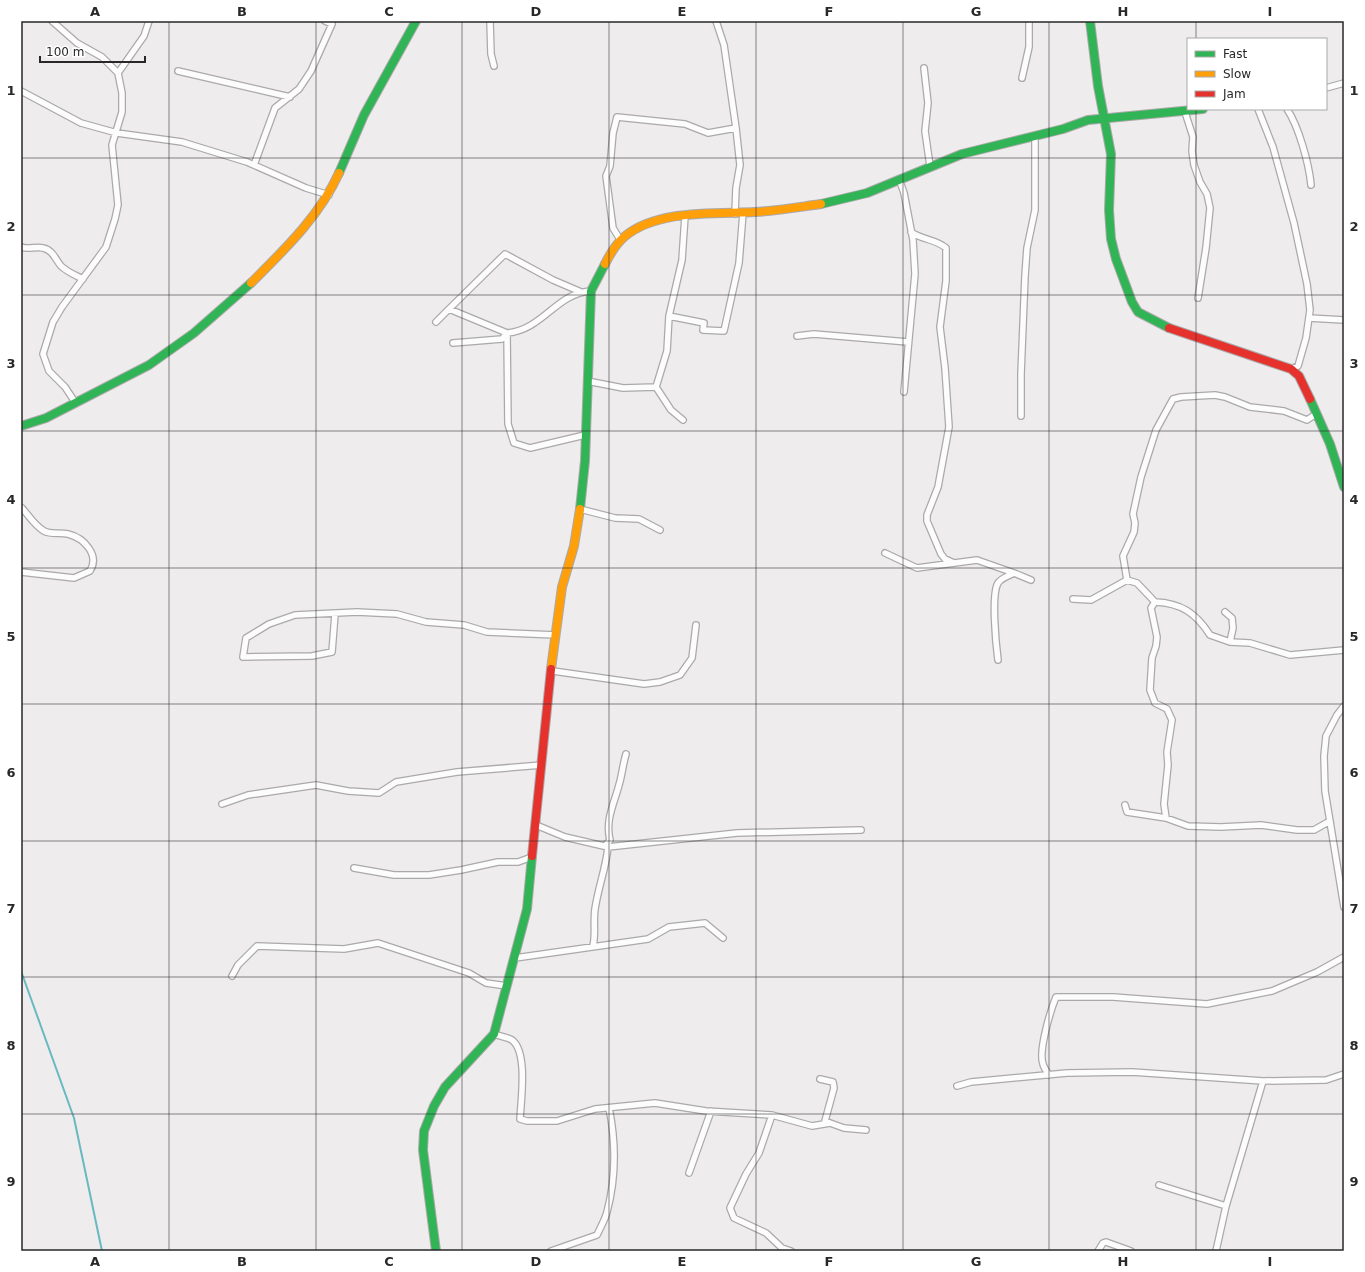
<svg xmlns="http://www.w3.org/2000/svg" width="1365" height="1272" font-family="'DejaVu Sans',sans-serif">
<style>
.lines{fill:none;stroke-linecap:round;stroke-linejoin:round}
.stream{stroke:#68b9c0;stroke-width:2}
.street-casing{stroke:#aba9aa;stroke-width:8}
.fast-casing{stroke:#aba9aa;stroke-width:10}
.slow-casing{stroke:#aba9aa;stroke-width:10}
.jam-casing{stroke:#aba9aa;stroke-width:10}
.street{stroke:#fcfcfc;stroke-width:5.5}
.fast{stroke:#30b455;stroke-width:8}
.slow{stroke:#ff9f0a;stroke-width:8}
.jam{stroke:#e5322d;stroke-width:8}
.grid{fill:none;stroke:#292728;stroke-width:1;stroke-opacity:0.55}
.neatline{fill:none;stroke:#292728;stroke-width:1.5}
.grid-label{font-size:13px;text-anchor:middle;font-weight:bold;fill:#292728}
</style>
<rect width="100%" height="100%" fill="#eeeced"/>
<g class="lines">
<!-- stream -->
<path class="stream" d="M21 971 74 1118 102 1251"/>
<defs>
<path id="street" d="M52 21 77 43 102 57 118 73 122 93V112L112 145 118 205 115 219 106 247 62 307 53 322 43 354 49 371 65 387 75 402
M490 21 491 54 494 66
M716 21 724 45 736 128
M924 68 928 103 925 131 930 166
M178 71 290 97
M118 73 144 36 149 21
M1022 78 1029 47V21
M1326 88 1344 83
M21 91 81 123 117 133 182 142 247 162 306 188 329 195
M1258 109 1273 147 1294 223 1307 284 1310 310 1306 338 1298 366 1291 369
M1287 109C1299 127 1309 164 1311 185
M1185 112 1193 137 1192 151 1194 165 1200 182 1207 194 1210 208 1206 248 1198 298
M254 165 275 108 299 89 311 71 332 24 325 21
M899 179 904 193 913 240 915 274 904 392
M911 232C922 240 936 239 946 248V281L940 327 945 368 949 427 938 487 927 515V521L941 554 945 559 954 563
M621 241 613 228 606 176 610 166 613 133 617 117 685 124 708 133 736 128 740 165 736 188 735 214
M21 247C28 250 36 246 43 248 53 250 55 259 61 266 67 272 75 275 83 279
M449 309 505 254 553 280 581 292
M669 316 704 323 703 330 724 331 739 263 743 213
M1309 318 1344 320
M436 322 449 309 507 333 508 424 514 443 530 448 585 435
M797 336 814 334 908 342
M453 343 502 339 507 333C543 330 556 293 591 291
M587 381 623 388 656 387
M1021 416V374L1025 276 1027 248 1035 210V137
M683 420 671 410 656 387 667 351 669 316 682 260 685 216
M580 509 615 518 639 519 660 530
M885 553 917 568 977 560 1014 573
M21 572 74 578 90 571C100 555 84 538 68 534 60 532 51 535 44 531 35 526 29 516 22 508
M1127 580 1123 556 1134 532 1135 523 1133 514 1141 477 1156 430 1173 399 1181 397 1215 395 1225 397 1250 407 1284 411 1307 420 1316 414
M1073 599 1091 600 1127 580 1137 583 1155 602 1151 608 1157 637 1156 646 1152 658 1150 690 1155 703 1167 709 1172 720 1167 752 1168 765 1164 804 1166 818
M1155 602C1181 603 1196 613 1210 635L1230 642 1250 643 1290 655 1344 650
M1225 612 1232 618 1233 628 1230 642
M335 614 332 652 312 656 243 657 246 638 269 624 295 615 357 612 397 614 426 622 464 625 487 632 556 635
M998 660C996 645 991 594 998 583 1001 578 1009 576 1014 573L1031 580
M553 671 644 684 660 682 680 675 692 658 696 625
M1344 706 1337 715 1326 736 1324 756 1325 791 1344 907
M222 804 248 795 316 785 348 791 379 793 396 782 457 772 542 765
M1125 805 1127 812 1166 818 1188 826 1221 827 1261 825 1297 830H1314L1330 821
M536 825 565 837 608 847 737 833 861 830
M605 846 610 840C605 820 614 804 619 785 622 775 623 764 626 754
M354 868 394 875H429L461 870 498 862H518L532 857
M593 946C596 933 593 922 595 909 598 888 606 868 608 847
M515 958 648 939 669 927 705 923 723 938
M232 976 238 965 257 946 344 949 378 943 469 973 486 983 507 986
M494 1034C499 1036 507 1037 512 1040 528 1052 521 1100 520 1119L527 1121H557L595 1109 655 1103 706 1111 772 1115 812 1126 830 1123 844 1128 866 1130
M1049 1075C1047 1072 1044 1068 1043 1064 1038 1051 1051 1009 1056 997H1113L1207 1004 1272 991 1317 972 1344 957
M820 1079 833 1082 834 1088 825 1121 830 1123
M957 1086 971 1082 1067 1073 1132 1072 1263 1081 1326 1080 1344 1074
M772 1115 759 1153 746 1174 730 1208 734 1218 766 1233 782 1248 791 1251
M689 1173 711 1111
M1159 1185 1226 1206
M551 1251 597 1235C600 1228 605 1220 607 1212 616 1178 616 1142 609 1108
M1098 1251 1103 1243 1106 1242 1131 1251
M1216 1251 1226 1206 1263 1081"/>
<path id="fast" d="M1090 21 1098 86 1111 154 1109 210 1111 239 1116 259 1132 302 1138 312 1169 328
M339 173 364 115 416 21
M821 204 867 193 962 154 1063 129 1088 120 1203 109
M1310 399 1330 444 1344 487
M21 426 46 418 149 365 194 333 251 283
M580 509 585 461 591 291 605 264
M436 1251 423 1150 424 1131 434 1106 445 1087 494 1034 527 909 532 856"/>
<path id="slow" d="M605 264C610 254 616 244 624 237 657 209 715 214 755 212 777 211 799 207 821 204
M251 283C284 250 319 217 339 173
M551 669 562 587 574 546 580 509"/>
<path id="jam" d="M1169 328 1291 369 1299 376 1310 399
M532 856 551 669"/>
</defs>
<!-- street casing -->
<use href="#street" class="street-casing"/>
<!-- fast casing -->
<use href="#fast" class="fast-casing"/>
<!-- slow casing -->
<use href="#slow" class="slow-casing"/>
<!-- jam casing -->
<use href="#jam" class="jam-casing"/>
<!-- street -->
<use href="#street" class="street"/>
<!-- fast -->
<use href="#fast" class="fast"/>
<!-- slow -->
<use href="#slow" class="slow"/>
<!-- jam -->
<use href="#jam" class="jam"/>
</g>
<!-- grid -->
<path class="grid" d="M169 21V1251M316 21V1251M462 21V1251M609 21V1251M756 21V1251M903 21V1251M1049 21V1251M1196 21V39M1196 109V1251M21 158H1344M21 295H1344M21 431H1344M21 568H1344M21 704H1344M21 841H1344M21 977H1344M21 1114H1344"/>
<!-- border -->
<rect width="1365" height="1272" fill="none" stroke="#ffffff" stroke-width="44"/>
<!-- legend -->
<rect x="1187" y="38" width="140" height="72" fill="#ffffff" stroke="#a9a9a9"/>
<rect x="1195" y="51" width="20" height="6" fill="#30b455" stroke="#a9a9a9"/>
<text x="1223" y="58" font-size="12" fill="#292728">Fast</text>
<rect x="1195" y="71" width="20" height="6" fill="#ff9f0a" stroke="#a9a9a9"/>
<text x="1223" y="78" font-size="12" fill="#292728">Slow</text>
<rect x="1195" y="91" width="20" height="6" fill="#e5322d" stroke="#a9a9a9"/>
<text x="1223" y="98" font-size="12" fill="#292728">Jam</text>
<!-- scale -->
<path d="M40 56v6h105v-6" fill="none" stroke="#292728" stroke-width="2"/>
<text x="46" y="56" font-size="12" fill="#292728" stroke="#ffffff" stroke-width="3" paint-order="stroke">100 m</text>
<rect x="22" y="22" width="1321" height="1228" class="neatline"/>
<g class="grid-label">
<text x="95" y="16">A</text>
<text x="242" y="16">B</text>
<text x="389" y="16">C</text>
<text x="536" y="16">D</text>
<text x="682" y="16">E</text>
<text x="829" y="16">F</text>
<text x="976" y="16">G</text>
<text x="1123" y="16">H</text>
<text x="1270" y="16">I</text>
<text x="11" y="95">1</text>
<text x="1354" y="95">1</text>
<text x="11" y="231">2</text>
<text x="1354" y="231">2</text>
<text x="11" y="368">3</text>
<text x="1354" y="368">3</text>
<text x="11" y="504">4</text>
<text x="1354" y="504">4</text>
<text x="11" y="641">5</text>
<text x="1354" y="641">5</text>
<text x="11" y="777">6</text>
<text x="1354" y="777">6</text>
<text x="11" y="913">7</text>
<text x="1354" y="913">7</text>
<text x="11" y="1050">8</text>
<text x="1354" y="1050">8</text>
<text x="11" y="1186">9</text>
<text x="1354" y="1186">9</text>
<text x="95" y="1266">A</text>
<text x="242" y="1266">B</text>
<text x="389" y="1266">C</text>
<text x="536" y="1266">D</text>
<text x="682" y="1266">E</text>
<text x="829" y="1266">F</text>
<text x="976" y="1266">G</text>
<text x="1123" y="1266">H</text>
<text x="1270" y="1266">I</text>
</g>
</svg>
